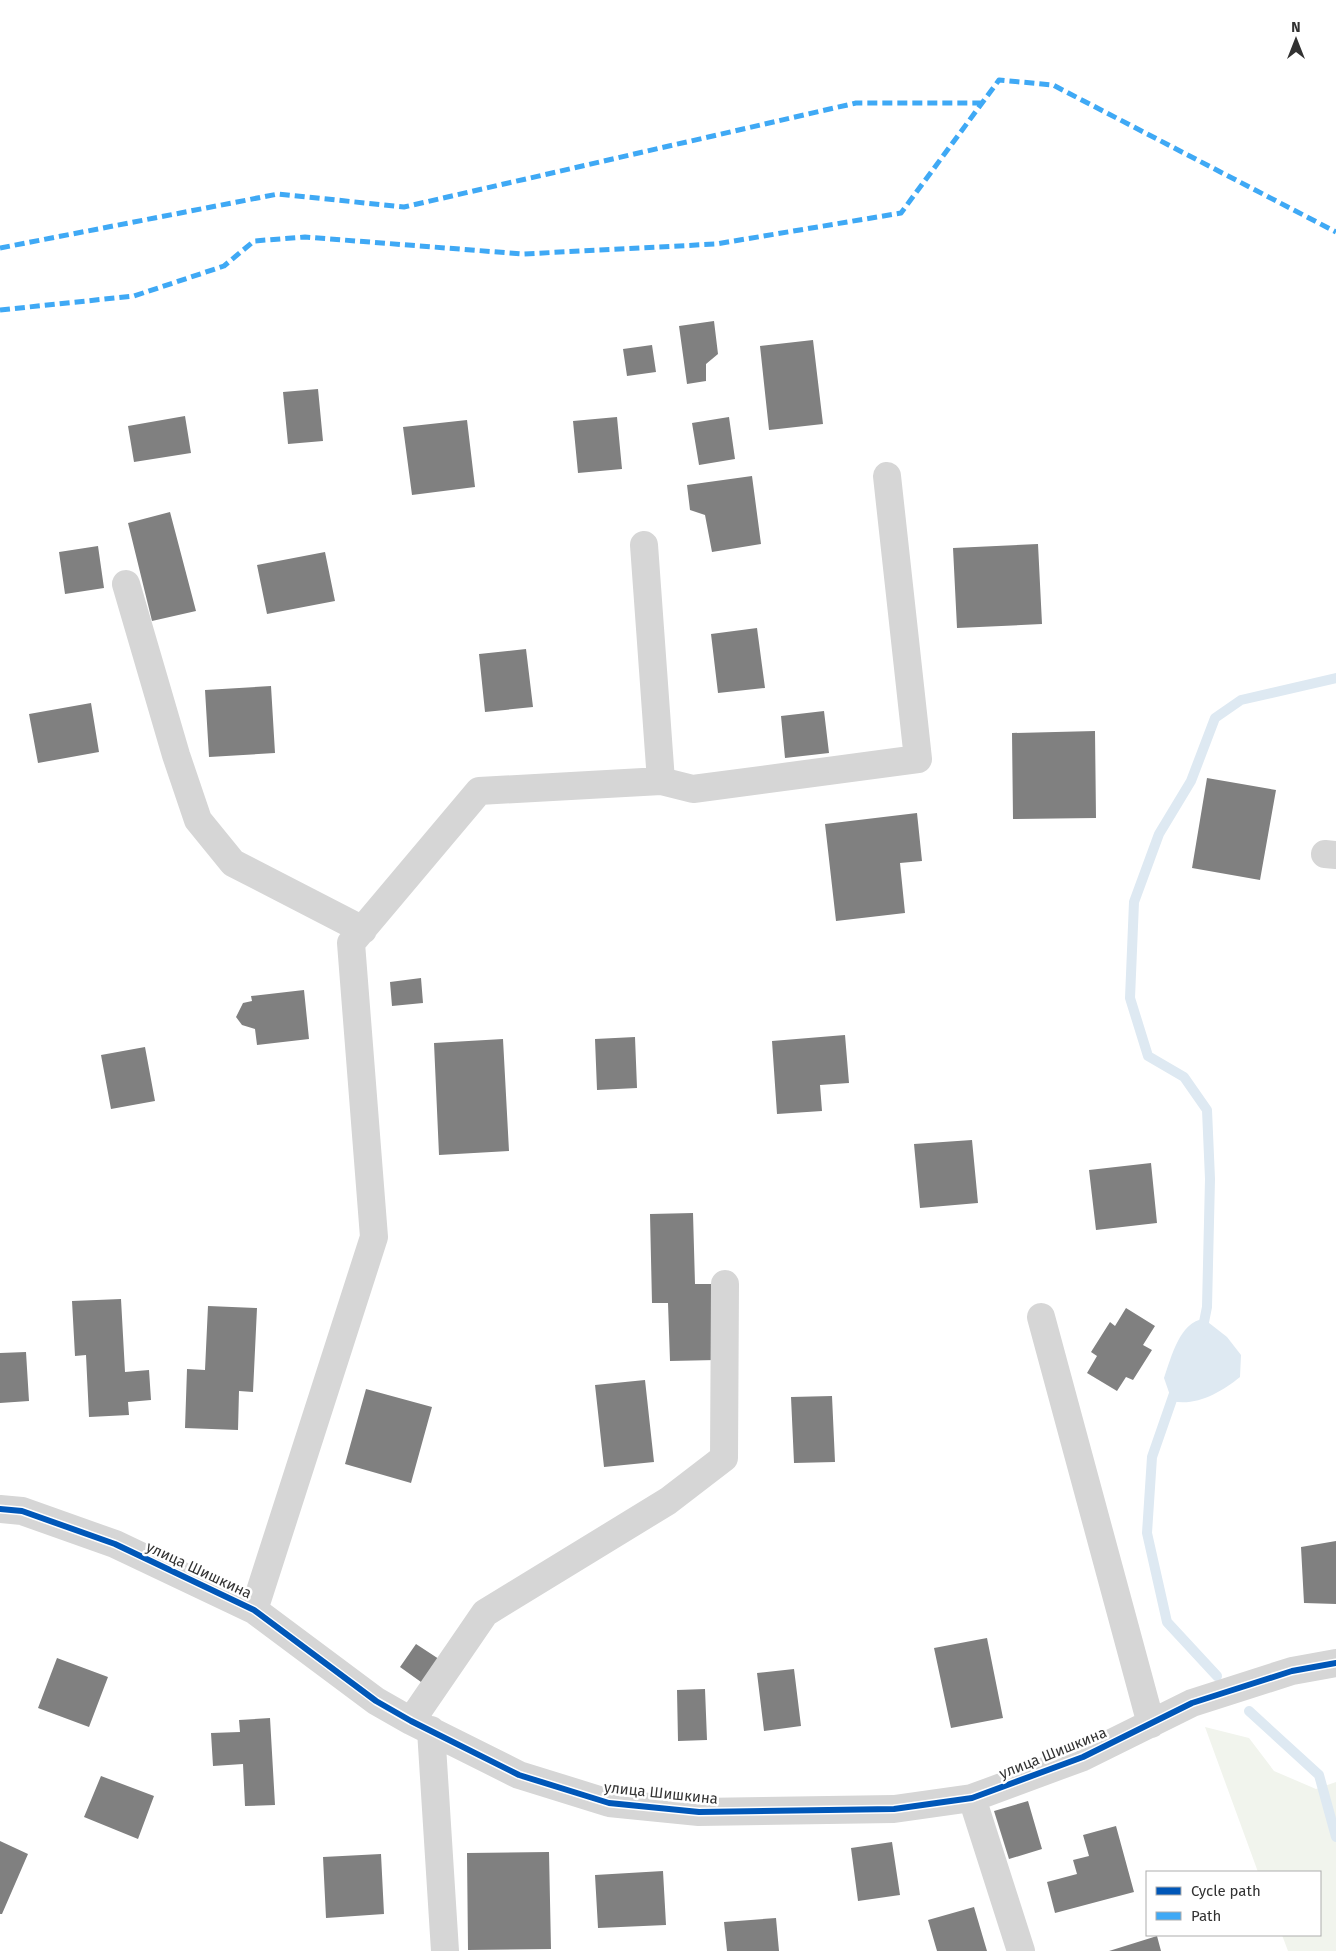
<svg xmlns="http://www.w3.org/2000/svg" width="1336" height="1951" font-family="'Fira Sans',sans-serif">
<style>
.green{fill:#f1f4ed}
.water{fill:#dee9f2}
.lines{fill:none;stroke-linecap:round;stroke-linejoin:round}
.stream{stroke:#dee9f2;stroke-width:10}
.building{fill:#808080}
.minor{stroke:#d6d6d6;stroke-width:28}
.quiet{stroke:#3fa9f5;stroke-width:5;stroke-dasharray:10 5;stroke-linecap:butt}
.cycleway-casing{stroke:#fff;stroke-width:9}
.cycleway{stroke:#0057b8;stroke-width:6}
.labels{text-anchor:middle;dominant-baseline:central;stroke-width:5;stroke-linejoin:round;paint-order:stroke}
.street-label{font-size:15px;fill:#323232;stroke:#fff}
</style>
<rect width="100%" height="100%" fill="#fff"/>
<!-- green -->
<path class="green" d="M1205 1727 1249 1738 1274 1771 1316 1789 1336 1782V1951H1288L1282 1935H1320V1872H1258Z"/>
<!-- water -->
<path class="water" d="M1204 1319 1227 1337 1241 1355 1240 1377C1222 1392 1195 1407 1172 1401L1164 1378C1171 1358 1180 1321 1204 1319Z"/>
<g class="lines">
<!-- stream -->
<path class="stream" d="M1202 1332 1207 1307 1210 1179 1207 1110 1184 1077 1148 1056 1130 998 1134 902 1159 834 1191 781 1215 718 1241 700 1336 678
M1176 1388 1152 1457 1147 1533 1167 1622 1217 1676
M1249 1711 1319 1775 1336 1837"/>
</g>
<!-- building -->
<path class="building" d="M714 321 718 354 706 364V381L687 384 679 326Z
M813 340 823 424 769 430 760 346Z
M652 345 656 372 627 376 623 349Z
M318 389 323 441 288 444 283 392Z
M185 416 191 453 134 462 128 426Z
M617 417 622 469 578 473 573 421Z
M729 417 735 459 699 465 692 423Z
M467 420 475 487 412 495 403 427Z
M752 476 761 544 712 552 705 515 690 510 687 485Z
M170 512 196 611 152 621 128 523Z
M1038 544 1042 624 957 628 953 548Z
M98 546 104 588 65 594 59 552Z
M325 552 335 601 267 614 257 565Z
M757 628 765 688 718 693 711 634Z
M526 649 533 707 485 712 479 654Z
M271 686 275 753 209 757 205 690Z
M91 703 99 752 38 763 29 714Z
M824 711 829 753 785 758 781 716Z
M1095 731 1096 818 1013 819 1012 733Z
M1207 778 1276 790 1260 880 1192 868Z
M917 813 922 861 900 863 905 913 836 921 825 824Z
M421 978 423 1003 392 1006 390 982Z
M304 990 309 1039 257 1045 255 1029 242 1025 236 1017 243 1003 252 1001 251 996Z
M845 1035 849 1083 820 1085 822 1111 777 1114 772 1041Z
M635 1037 637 1088 597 1090 595 1039Z
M503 1039 509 1151 439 1155 434 1043Z
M145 1047 155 1101 111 1109 101 1055Z
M972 1140 978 1203 920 1208 914 1144Z
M1151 1163 1157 1223 1096 1230 1089 1170Z
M693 1213 695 1284H714L716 1360 670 1361 668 1303H652L650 1214Z
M121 1299 125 1372 149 1370 151 1400 128 1402 129 1415 89 1417 86 1355 75 1356 72 1301Z
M208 1306 257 1308 253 1392 239 1391 238 1430 185 1428 187 1369 205 1370Z
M1126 1308 1155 1326 1143 1345 1152 1350 1133 1380 1126 1377 1117 1391 1087 1373 1097 1356 1091 1352 1110 1322 1115 1326Z
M26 1352 29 1401 0 1403V1353Z
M645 1380 654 1462 604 1467 595 1385Z
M366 1389 432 1407 411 1483 345 1464Z
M832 1396 835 1462 794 1463 791 1397Z
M1336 1541V1604L1304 1603 1301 1547Z
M987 1638 1003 1718 951 1728 934 1648Z
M416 1644 445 1663 428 1687 400 1667Z
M57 1658 108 1677 89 1727 38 1708Z
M794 1669 801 1726 764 1731 757 1673Z
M705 1689 707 1740 678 1741 677 1690Z
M270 1718 275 1805 245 1806 243 1764 213 1766 211 1733 240 1732 239 1720Z
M101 1776 154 1796 138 1839 84 1817Z
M1028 1801 1042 1849 1009 1859 994 1811Z
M1116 1826 1134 1892 1055 1913 1047 1882 1077 1874 1073 1860 1089 1856 1083 1835Z
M0 1841 28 1854 2 1914H0Z
M892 1842 900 1895 858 1901 851 1848Z
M549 1852 551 1949 468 1950 467 1853Z
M381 1854 384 1914 326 1918 323 1857Z
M663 1871 666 1925 598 1928 595 1875Z
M974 1907 987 1951H937L928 1920Z
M776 1918 779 1951H727L724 1922Z
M1157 1936 1161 1951H1109Z"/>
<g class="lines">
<!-- minor -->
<path class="minor" d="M126 584 176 755 198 820 233 863 363 930
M661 781 693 789 918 759 887 476
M1325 854 1336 855
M1041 1317 1151 1724
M0 1509 22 1511 115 1544 254 1610 376 1701 411 1721 519 1775 609 1803 699 1812 894 1809 972 1798 1083 1757 1192 1703 1292 1671 1336 1663
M254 1610 374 1237 351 943 479 791 661 781 644 545
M411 1721 485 1613 668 1501 724 1458 725 1284
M431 1730 445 1951
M972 1798 1021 1951"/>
<!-- quiet -->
<path class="quiet" d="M0 248 278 194 404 207 856 103H982
M0 310 134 296 224 266 254 241 305 237 523 254 716 244 901 213 999 80 1053 85 1336 232"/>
<defs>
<path id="cycleway" d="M0 1509 22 1511 115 1544 254 1610 376 1701 411 1721 519 1775 609 1803 699 1812 894 1809 972 1798 1083 1757 1192 1703 1292 1671 1336 1663"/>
</defs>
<!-- cycleway casing -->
<use href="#cycleway" class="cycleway-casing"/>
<!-- cycleway -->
<use href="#cycleway" class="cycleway"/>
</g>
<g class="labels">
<!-- street labels -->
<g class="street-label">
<text transform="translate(199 1570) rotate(25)">улица Шишкина</text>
<text transform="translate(1053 1753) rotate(-22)">улица Шишкина</text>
<text transform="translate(661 1793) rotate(6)">улица Шишкина</text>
</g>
</g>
<!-- legend -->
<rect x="1146" y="1871" width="175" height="65" fill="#ffffff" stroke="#adadad"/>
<rect x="1156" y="1887" width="25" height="8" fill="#0057b8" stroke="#adadad"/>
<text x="1191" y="1896" font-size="15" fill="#323232">Cycle path</text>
<rect x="1156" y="1912" width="25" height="8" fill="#3fa9f5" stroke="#adadad"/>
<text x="1191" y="1921" font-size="15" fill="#323232">Path</text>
<!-- north arrow -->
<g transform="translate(1296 40)" stroke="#ffffff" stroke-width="4" paint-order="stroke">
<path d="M0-4L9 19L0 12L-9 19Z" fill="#323232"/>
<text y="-8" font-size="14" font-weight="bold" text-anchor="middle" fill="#323232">N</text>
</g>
</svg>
